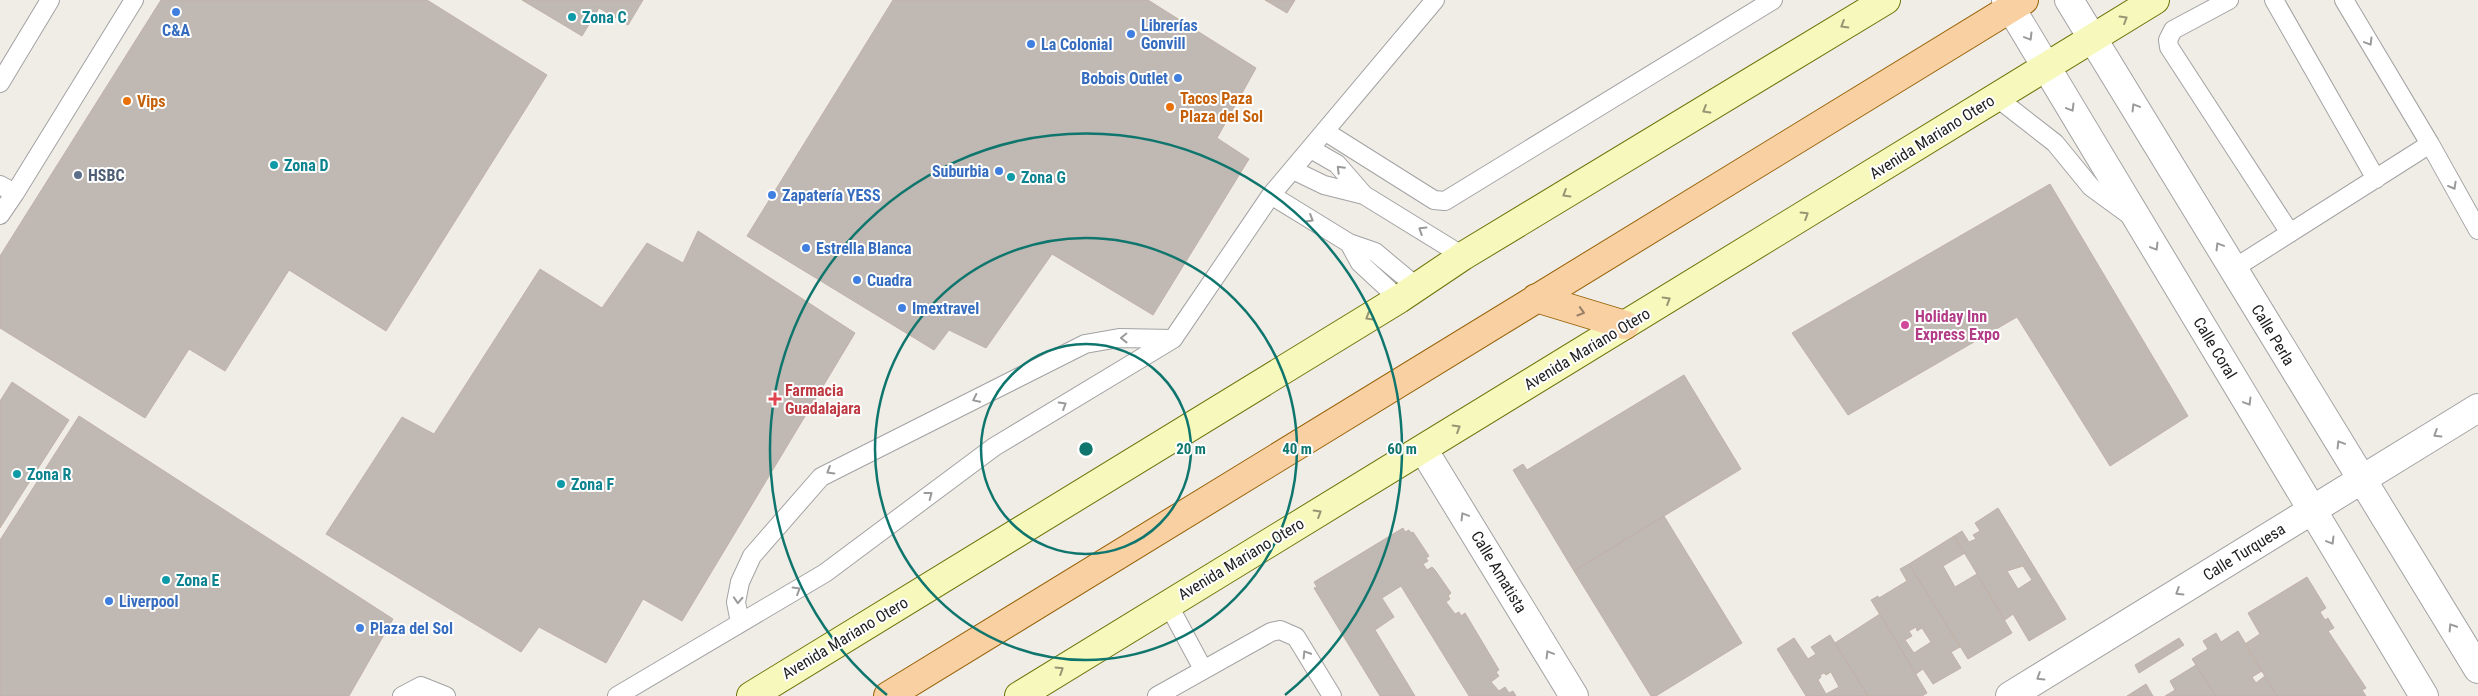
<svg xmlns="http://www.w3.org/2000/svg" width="2478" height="696" font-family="'Roboto Condensed',sans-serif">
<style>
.building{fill:#c0b8b2;stroke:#c1b2a9;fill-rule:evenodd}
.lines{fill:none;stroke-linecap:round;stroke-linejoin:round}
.lane-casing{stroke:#a3a3a3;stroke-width:20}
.street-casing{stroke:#a3a3a3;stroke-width:30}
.secondary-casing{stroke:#6c7408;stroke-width:30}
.primary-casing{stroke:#966105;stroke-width:30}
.lane{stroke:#fff;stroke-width:18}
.street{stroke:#fff;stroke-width:28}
.secondary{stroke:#f7f8bc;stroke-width:28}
.primary{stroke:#f9d0a2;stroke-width:28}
.oneway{stroke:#969675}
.oneway2{stroke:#9a9a9a}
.oneway3{stroke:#978067}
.ring{fill:none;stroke:#0f766e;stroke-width:2.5}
.shop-dot{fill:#3f7fe0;stroke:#fff;stroke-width:2}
.culture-dot{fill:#0f9aa8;stroke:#fff;stroke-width:2}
.food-dot{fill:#e8710a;stroke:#fff;stroke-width:2}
.service-dot{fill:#5c6f8a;stroke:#fff;stroke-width:2}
.hotel-dot{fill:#d1479c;stroke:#fff;stroke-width:2}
.health-dot{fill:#e0444e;stroke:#fff;stroke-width:2}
.labels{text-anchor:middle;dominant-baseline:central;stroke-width:4;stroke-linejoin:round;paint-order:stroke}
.culture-label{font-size:16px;font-weight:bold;fill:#0d838f;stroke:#fff;text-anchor:start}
.shop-label{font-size:16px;font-weight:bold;fill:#366cbe;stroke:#fff;text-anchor:start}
.food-label{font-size:16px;font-weight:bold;fill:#c56008;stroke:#fff;text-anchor:start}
.street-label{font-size:16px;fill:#1f1f1f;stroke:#fff}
.service-label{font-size:16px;font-weight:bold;fill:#4e5e75;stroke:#fff;text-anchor:start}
.hotel-label{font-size:16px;font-weight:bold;fill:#b23c85;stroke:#fff;text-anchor:start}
.health-label{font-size:16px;font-weight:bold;fill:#be3a42;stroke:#fff;text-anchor:start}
.centre{fill:#0f766e;stroke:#fff;stroke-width:2.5}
.ring-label{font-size:15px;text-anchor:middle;font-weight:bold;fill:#0f766e;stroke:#fff;stroke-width:4;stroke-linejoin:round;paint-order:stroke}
</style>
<rect width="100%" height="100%" fill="#f0ece6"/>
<!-- building -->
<path class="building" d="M161 0H427L547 75 386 331 289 270 225 371 189 349 145 418 0 328V256Z
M522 0H643L628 25 599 8 582 36Z
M893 0H1148L1256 68 1217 138 1249 159 1153 315 1052 254 986 348 949 330 934 350 747 236Z
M1265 0H1295L1287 13Z
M2050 184 2188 416 2110 466 2017 317 1848 415 1792 333Z
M698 231 855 333 682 621 643 599 606 663 539 627 521 652 326 534 402 417 434 434 540 269 602 308 647 243 683 263Z
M1684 375 1741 469 1574 571 1513 470 1523 464 1527 470Z
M12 382 69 420 0 528V401Z
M79 416 393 619 349 696H0V540Z
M1998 508 2066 619 2029 641 2013 614 2005 620 1954 536 1962 531 1969 542 1976 539 1973 535 1980 531 1975 523ZM2023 566 2032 580 2018 589 2007 571Z
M1664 516 1742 643 1656 696H1651L1574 571Z
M1403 528 1405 532 1409 530 1411 533 1413 532 1429 556 1426 558 1428 561 1423 564 1427 570 1432 567 1435 570 1451 593 1448 596 1450 599 1446 602 1455 614 1459 612 1461 616 1465 613 1499 670 1496 672 1499 676 1491 682 1499 691 1505 687 1509 693 1513 691 1516 696H1469L1401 586 1382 598 1394 617 1375 630 1415 696H1380L1314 588 1317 587 1314 582Z
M1954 536 1965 553 1943 566 1955 587 1977 574 2012 633 1968 659 1909 564Z
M1909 564 1960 647 1951 652 1961 668 1933 684 1923 669 1916 674 1871 600 1878 596 1879 598 1907 581 1900 569ZM1916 627 1917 631 1922 628 1931 642 1914 653 1905 640 1912 636 1909 631Z
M2307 577 2326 608 2320 612 2325 620 2328 618 2334 628 2328 631 2366 688 2362 690 2366 696H2277L2245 644 2260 634 2248 613Z
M1880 614 1927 693 1922 696H1868L1835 643Z
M2238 631 2262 671 2252 677 2256 683 2265 676 2277 696H2216L2196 665 2192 659 2208 649 2203 641 2216 633 2221 642Z
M1830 635 1835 643 1868 696H1806L1777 649 1794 638 1808 659 1816 654 1811 647ZM1831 672 1839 687 1826 694 1818 680 1821 677 1820 675 1824 673 1826 675Z
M2179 638 2184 645 2139 673 2135 665Z
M2196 665 2216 696H2165L2175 690 2170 681Z
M2146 684 2153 696H2127Z"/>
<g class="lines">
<defs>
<path id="lane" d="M2229 0 2173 30 2168 40 2169 47 2290 233
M2274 0 2376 179
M2344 0 2430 144 2478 230
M0 83 50 0
M1996 97 2055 143 2091 187 2128 214
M1326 132 1434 200 1445 201 1773 0
M1311 149 1337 164 1364 195
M1293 170 1324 185 1364 195 1463 256
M0 185 15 193 0 215
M15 193 134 0
M1271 195 1349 243 1375 252 1417 287
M1349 243 1360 263 1399 299
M2233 269 2430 144
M1168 604 1203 669
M740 623 736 602 740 582 752 556 821 477 1085 344 1119 338 1173 339
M402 696 421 686 446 696
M617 696 825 573 994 447 1173 339 1271 195 1435 0
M1157 696 1271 632 1280 630 1296 637 1332 696"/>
<path id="street" d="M2006 0 2424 696
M2069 0 2478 669
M1423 449 1574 696
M2010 696 2478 408"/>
<path id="secondary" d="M751 696 1399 299 1463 256 1886 0
M1019 696 2155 0"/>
<path id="primary" d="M1536 298 1625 325
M888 696 2024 0"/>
</defs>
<!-- lane casing -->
<use href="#lane" class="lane-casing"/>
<!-- street casing -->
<use href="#street" class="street-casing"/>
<!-- secondary casing -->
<use href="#secondary" class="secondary-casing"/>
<!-- primary casing -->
<use href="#primary" class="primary-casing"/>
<!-- lane -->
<use href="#lane" class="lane"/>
<!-- street -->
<use href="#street" class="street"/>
<!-- secondary -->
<use href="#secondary" class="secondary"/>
<!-- primary -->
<use href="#primary" class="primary"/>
</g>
<!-- one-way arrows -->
<defs><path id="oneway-chevron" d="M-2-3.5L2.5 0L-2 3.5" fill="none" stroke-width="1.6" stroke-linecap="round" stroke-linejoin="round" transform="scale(1.25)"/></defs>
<g class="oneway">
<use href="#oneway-chevron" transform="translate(2124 19) rotate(-31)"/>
<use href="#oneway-chevron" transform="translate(1844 25) rotate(149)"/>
<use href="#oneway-chevron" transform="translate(1706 110) rotate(149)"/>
<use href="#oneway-chevron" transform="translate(1566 194) rotate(149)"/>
<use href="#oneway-chevron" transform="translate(1805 215) rotate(-32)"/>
<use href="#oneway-chevron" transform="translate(1667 300) rotate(-31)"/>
<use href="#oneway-chevron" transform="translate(1369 317) rotate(149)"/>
<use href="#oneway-chevron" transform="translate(1457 428) rotate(-31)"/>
<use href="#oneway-chevron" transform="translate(1318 513) rotate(-31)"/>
<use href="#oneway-chevron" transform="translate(1060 670) rotate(-32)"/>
</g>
<g class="oneway2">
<use href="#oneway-chevron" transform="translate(2029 37) rotate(59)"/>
<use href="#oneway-chevron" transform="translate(2369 42) rotate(59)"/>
<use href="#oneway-chevron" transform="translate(2135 107) rotate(-121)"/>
<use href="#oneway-chevron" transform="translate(2071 108) rotate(59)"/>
<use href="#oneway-chevron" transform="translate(1340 169) rotate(-135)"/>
<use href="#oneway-chevron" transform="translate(2453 186) rotate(61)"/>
<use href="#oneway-chevron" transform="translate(1310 219) rotate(31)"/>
<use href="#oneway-chevron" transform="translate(1422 230) rotate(-148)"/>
<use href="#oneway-chevron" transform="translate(2219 246) rotate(-121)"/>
<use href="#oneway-chevron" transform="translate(2155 247) rotate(59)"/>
<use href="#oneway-chevron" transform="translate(1124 338) rotate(179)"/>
<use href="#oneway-chevron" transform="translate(976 399) rotate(154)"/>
<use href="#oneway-chevron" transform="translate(2248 402) rotate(59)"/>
<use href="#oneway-chevron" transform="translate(1063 405) rotate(-31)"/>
<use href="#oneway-chevron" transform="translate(2437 434) rotate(148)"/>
<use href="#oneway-chevron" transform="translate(2340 444) rotate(-121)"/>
<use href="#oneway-chevron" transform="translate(830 471) rotate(149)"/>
<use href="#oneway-chevron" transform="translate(929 495) rotate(-37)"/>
<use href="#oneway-chevron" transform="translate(1464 516) rotate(-121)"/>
<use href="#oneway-chevron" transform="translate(2331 541) rotate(59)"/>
<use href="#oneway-chevron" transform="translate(797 590) rotate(-31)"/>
<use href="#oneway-chevron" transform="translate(2179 592) rotate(148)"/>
<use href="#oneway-chevron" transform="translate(738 600) rotate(93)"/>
<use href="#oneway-chevron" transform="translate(2452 627) rotate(-122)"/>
<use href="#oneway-chevron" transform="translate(1306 654) rotate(-122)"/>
<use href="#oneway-chevron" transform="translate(1549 654) rotate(-121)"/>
<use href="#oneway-chevron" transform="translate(2040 677) rotate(148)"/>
</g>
<use class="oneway3" href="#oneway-chevron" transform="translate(1581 312) rotate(17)"/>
<!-- distance rings -->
<g class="ring">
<circle cx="1086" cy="449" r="105"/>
<circle cx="1086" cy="449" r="211"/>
<path d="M887 695A316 316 0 1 1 1285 695"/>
</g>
<!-- markers -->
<g class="shop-dot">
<circle cx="176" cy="12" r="5"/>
<circle cx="1131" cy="34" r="5"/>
<circle cx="1031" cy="44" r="5"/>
<circle cx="1178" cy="78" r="5"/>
<circle cx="999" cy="171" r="5"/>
<circle cx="772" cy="195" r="5"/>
<circle cx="806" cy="248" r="5"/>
<circle cx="857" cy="280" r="5"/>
<circle cx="902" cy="308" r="5"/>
<circle cx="109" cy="601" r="5"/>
<circle cx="360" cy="628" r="5"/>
</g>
<g class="culture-dot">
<circle cx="572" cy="17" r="5"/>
<circle cx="274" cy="165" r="5"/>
<circle cx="1011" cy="177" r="5"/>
<circle cx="17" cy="474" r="5"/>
<circle cx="561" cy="484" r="5"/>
<circle cx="166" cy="580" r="5"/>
</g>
<g class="food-dot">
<circle cx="127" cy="101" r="5"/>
<circle cx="1170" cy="107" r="5"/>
</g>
<circle class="service-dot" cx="78" cy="175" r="5"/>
<circle class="hotel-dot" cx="1905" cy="325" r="5"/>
<path class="health-dot" d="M772.5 391.5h5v5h5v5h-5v5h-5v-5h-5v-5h5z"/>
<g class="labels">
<!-- culture labels -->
<g class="culture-label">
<text x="582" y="17">Zona C</text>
<text x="284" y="165">Zona D</text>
<text x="1021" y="177">Zona G</text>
<text x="27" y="474">Zona R</text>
<text x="571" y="484">Zona F</text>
<text x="176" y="580">Zona E</text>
</g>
<!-- shop labels -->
<g class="shop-label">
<text x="1141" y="25">Librerías<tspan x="1141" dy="18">Gonvill</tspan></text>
<text x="176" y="30" text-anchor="middle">C&amp;A</text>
<text x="1041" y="44">La Colonial</text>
<text x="1168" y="78" text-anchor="end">Bobois Outlet</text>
<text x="989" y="171" text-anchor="end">Suburbia</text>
<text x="782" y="195">Zapatería YESS</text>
<text x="816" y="248">Estrella Blanca</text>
<text x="867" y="280">Cuadra</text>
<text x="912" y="308">Imextravel</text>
<text x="119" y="601">Liverpool</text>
<text x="370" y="628">Plaza del Sol</text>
</g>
<!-- food labels -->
<g class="food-label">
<text x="1180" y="98">Tacos Paza<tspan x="1180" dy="18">Plaza del Sol</tspan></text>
<text x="137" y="101">Vips</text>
</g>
<!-- street labels -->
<g class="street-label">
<text transform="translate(1932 137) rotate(-32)">Avenida Mariano Otero</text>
<text transform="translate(2273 335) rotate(59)">Calle Perla</text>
<text transform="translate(2215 348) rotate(59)">Calle Coral</text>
<text transform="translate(1587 349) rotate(-31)">Avenida Mariano Otero</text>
<text transform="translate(2244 552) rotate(-32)">Calle Turquesa</text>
<text transform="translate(1241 559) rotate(-31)">Avenida Mariano Otero</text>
<text transform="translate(1499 572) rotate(59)">Calle Amatista</text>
<text transform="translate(845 638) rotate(-31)">Avenida Mariano Otero</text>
</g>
<!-- service labels -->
<g class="service-label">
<text x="88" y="175">HSBC</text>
</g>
<!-- hotel labels -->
<g class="hotel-label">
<text x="1915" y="316">Holiday Inn<tspan x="1915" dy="18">Express Expo</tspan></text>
</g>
<!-- health labels -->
<g class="health-label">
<text x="785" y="390">Farmacia<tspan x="785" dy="18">Guadalajara</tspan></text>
</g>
</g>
<circle cx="1086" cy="449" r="8" class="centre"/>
<g class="ring-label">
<text x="1191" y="454">20 m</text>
<text x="1297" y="454">40 m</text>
<text x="1402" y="454">60 m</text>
</g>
</svg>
